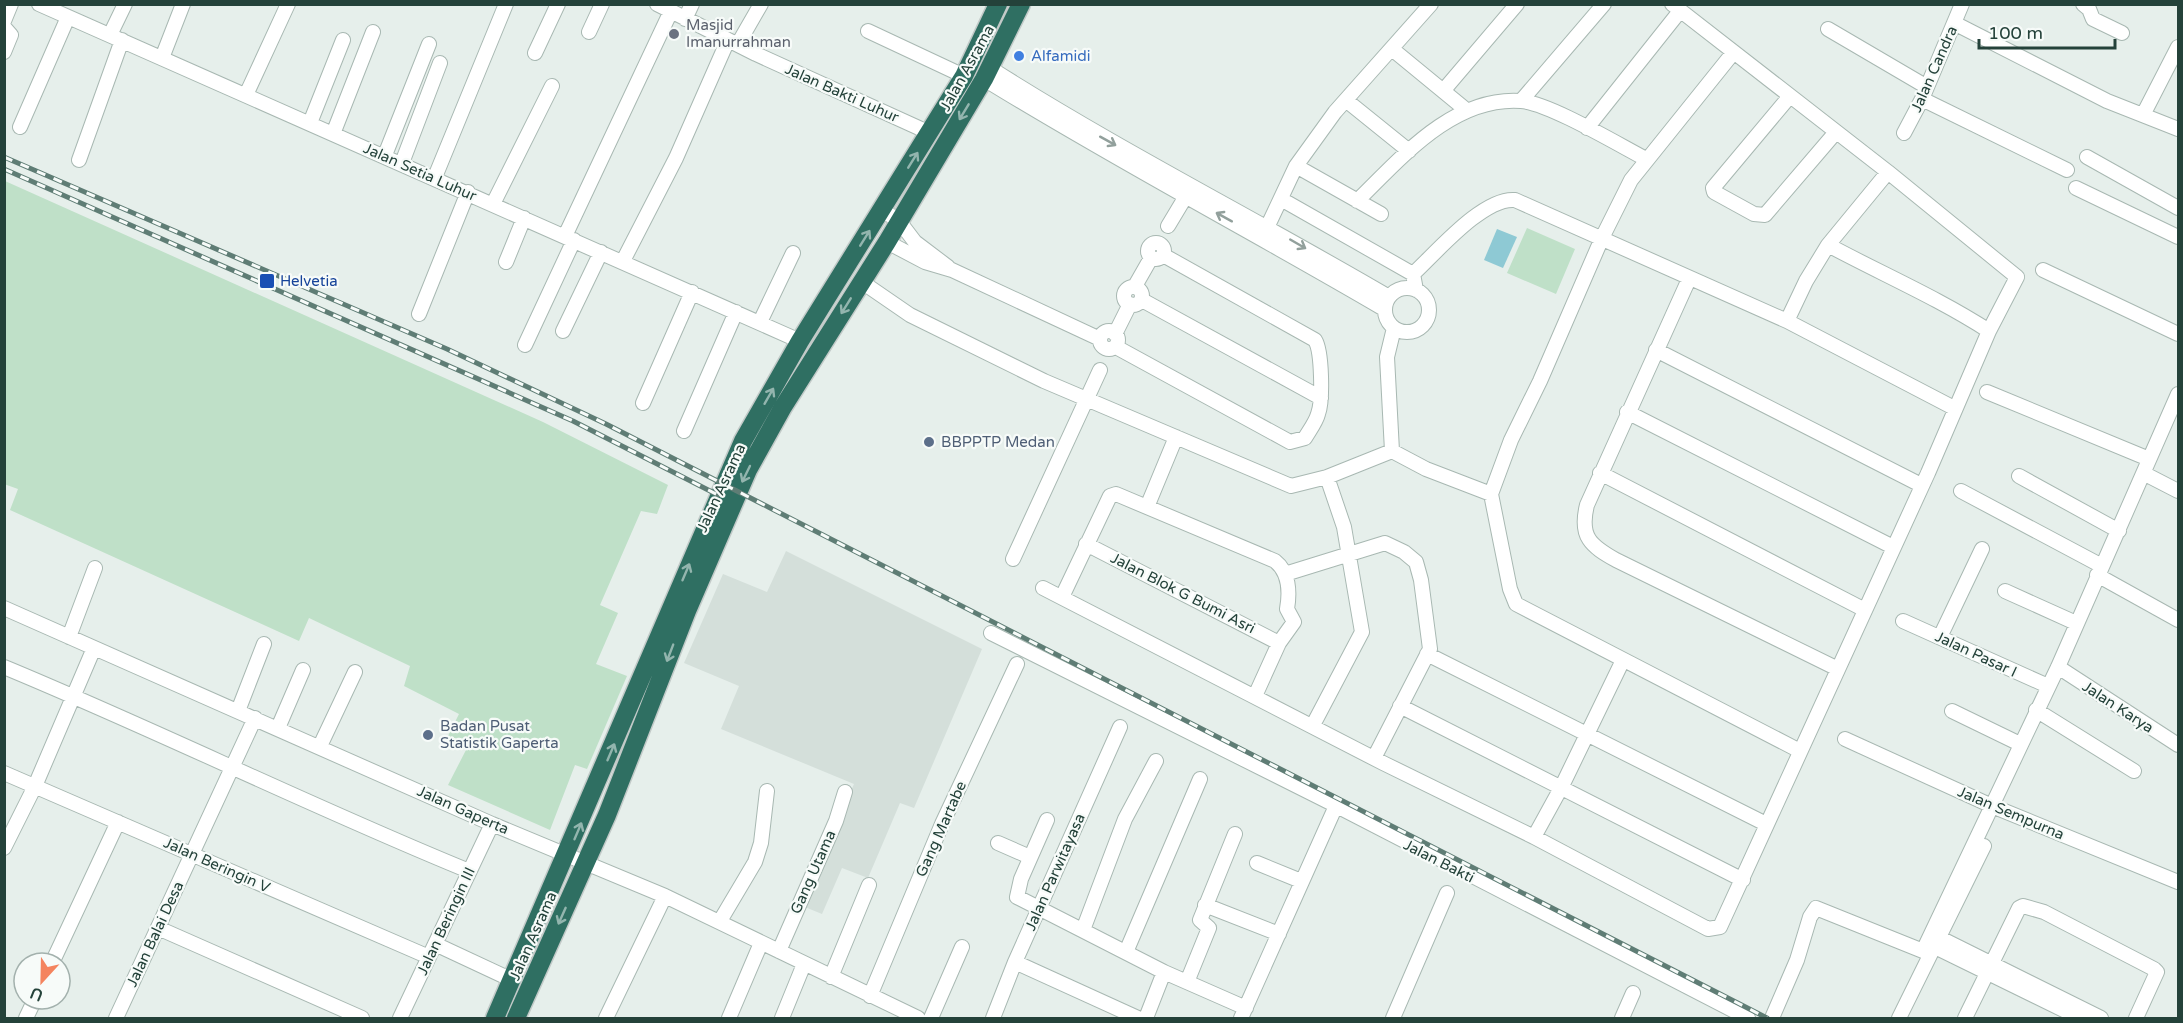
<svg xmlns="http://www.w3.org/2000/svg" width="2183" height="1023" font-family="'Varela Round',sans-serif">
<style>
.built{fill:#d4dfda}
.green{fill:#bfe0c8}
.water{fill:#8ec9d4}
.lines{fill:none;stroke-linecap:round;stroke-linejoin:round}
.minor-casing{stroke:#a8b8b2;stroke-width:16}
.highway-casing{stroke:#c2cac8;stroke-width:21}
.minor{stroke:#fff;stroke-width:14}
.highway{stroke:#2f6f62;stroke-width:18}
.rail-casing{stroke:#5f7d75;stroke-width:5}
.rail{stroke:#f7fbf9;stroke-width:3;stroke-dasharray:9;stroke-linecap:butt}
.oneway{stroke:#93b5ae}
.oneway2{stroke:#92a09c}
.worship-dot{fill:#6b7280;stroke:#f7fbf9;stroke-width:2}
.shop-dot{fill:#3f7fe0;stroke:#f7fbf9;stroke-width:2}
.transit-dot{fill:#1a4fb4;stroke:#f7fbf9;stroke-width:2}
.service-dot{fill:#5c6f8a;stroke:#f7fbf9;stroke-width:2}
.labels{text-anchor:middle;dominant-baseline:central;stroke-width:4.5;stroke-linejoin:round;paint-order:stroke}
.worship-label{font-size:15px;fill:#5b616d;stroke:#f7fbf9;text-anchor:start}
.shop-label{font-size:15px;fill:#366cbe;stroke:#f7fbf9;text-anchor:start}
.street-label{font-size:15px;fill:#24423a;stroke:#f7fbf9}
.transit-label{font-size:15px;fill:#164399;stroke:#f7fbf9;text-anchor:start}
.service-label{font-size:15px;fill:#4e5e75;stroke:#f7fbf9;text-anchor:start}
</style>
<rect width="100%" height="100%" fill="#e6efeb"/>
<!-- built -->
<path class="built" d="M786 551 982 649 914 808 900 803 868 878 842 868 822 914 800 905 854 784 721 729 739 686 684 663 723 574 767 592Z"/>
<!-- green -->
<path class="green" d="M5 181 543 422 668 485 657 514 641 511 600 605 618 613 596 664 627 676 587 769 575 765 550 830 448 785 466 750 448 736 459 714 404 686 410 666 309 618 299 641 10 510 18 489 4 484Z
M1527 228 1575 249 1556 294 1507 273Z"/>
<!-- water -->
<path class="water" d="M1497 229 1517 237 1503 268 1484 260Z"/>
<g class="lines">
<defs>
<path id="minor" d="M39 4 800 341
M657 4 756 54 930 133
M2083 4 2089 9 2093 19 2122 33
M685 19 692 4
M4 21 11 4
M1954 23 2107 101 2178 129
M4 27 11 35 4 52
M1828 29 1927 87
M868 31 964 76
M589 32 602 4
M110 35 125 4
M738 44 761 4
M1392 49 1465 109
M535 53 558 4
M162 58 183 4
M990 68C1119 150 1256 219 1389 297
M984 79C1115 160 1251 231 1384 309
M1443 91 1517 4
M246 95 288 4
M1790 96 1713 188 1714 192 1754 214 1765 215 1836 132
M1922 99 2067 170
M1347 101 1409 151
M1521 101 1604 4
M2143 115 2178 47
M310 123 343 40
M20 127 68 17
M1587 128 1680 11
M1904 133 1922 99 1962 4
M333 134 373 32
M385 155 429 44
M2087 157 2178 208
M79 160 122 40
M402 163 440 63
M1296 166 1381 214
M435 177 506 4
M2076 188 2178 237
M1357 201C1401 158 1453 96 1521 101 1549 103 1619 145 1646 159
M1288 203 1413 274
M493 204 552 86
M882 210 899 221 915 242 948 267
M1168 226 1186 196
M1264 234 1296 166 1335 112 1431 4
M565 236 671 11
M887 242 925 262 952 270 1100 339
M1148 251a8 8 0 1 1 16 0a8 8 0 1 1-16 0Z
M1828 245C1882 274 1938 298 1989 331
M623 261 676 158 728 40
M506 262 524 218
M2043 270 2178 334
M1689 279 1587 505C1579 537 1591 546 1616 560L1838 669
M862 282 910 315 1044 381 1291 486 1327 477 1392 451
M1135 286 1151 258
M1124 296a9 9 0 1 1 18 0a9 9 0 1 1-18 0Z
M1385 310a22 22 0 1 1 44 0a22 22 0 1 1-44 0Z
M1416 290 1413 274C1436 253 1483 197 1515 200L1787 321 1954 408
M1142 300 1321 398
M419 314 468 192
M1787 321 1806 281 1828 245 1888 172
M760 322 793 253
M1394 328 1387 357 1392 451 1426 469 1491 494 1510 589 1516 604 1800 751
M1100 340a9 9 0 1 1 18 0a9 9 0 1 1-18 0Z
M563 331 601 252
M1115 334 1130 304
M525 345 574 240
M1116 347 1290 442 1305 438C1309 431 1316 422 1318 414 1323 401 1322 351 1315 340L1163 255
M1656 350 1921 485
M1987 392 2149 459
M643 403 692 292
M1627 412 1893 547
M684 431 736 312
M1600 473 1865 610
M2145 474 2178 491
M2019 476 2119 531
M1961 491 2102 566
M1491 494 1511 440 1540 381 1602 238 1631 180 1733 53
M1147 507 1176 437
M1086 544 1279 643
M1013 559 1100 370
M1285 574 1385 543 1404 552 1416 562 1421 580 1430 649 1374 758
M2097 575 2178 620
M1043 588 1383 763 1534 837 1708 929 1720 927 1928 473 1989 331 2017 277 1888 172 1672 4
M2005 591 2076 623
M1062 597 1110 496 1116 494 1275 561C1289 572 1290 592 1287 609L1294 622 1279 643 1255 696
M4 608 492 824 665 896 918 1018
M1903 621 2048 686
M991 633 1333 804 1748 1018
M69 637 95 568
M1940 637 1982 549
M1427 654 1766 824
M4 667C161 732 312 807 469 871
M2058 667 2178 745
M1400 706 1743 880
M2036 710 2134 771
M238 711 264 644
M1952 711 2020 744
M1313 725 1362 632 1344 527 1327 477
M278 728 303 670
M1845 739 1992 806 2178 882
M320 746 355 672
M4 773 429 957
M1047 820 1021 879 1017 897 1164 972 1246 1008
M1534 837 1562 786 1623 660
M998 843 1030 857
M4 848 35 786 94 648
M1257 863 1301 881
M1205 905 1279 934
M720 921 755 862 761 843 767 791
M158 928 362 1018
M1083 930 1125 819 1156 761
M1940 938 2101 1018
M435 944 512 980
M1935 947 2080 1018
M779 951 836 821 845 792
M1126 952 1200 779
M1015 962 1138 1018
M52 963 118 822
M831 977 869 885
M1187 982 1209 928 1200 920 1235 834
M870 996 942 824 1017 664
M26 1018 35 999
M116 1018 255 718
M400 1018 492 824
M606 1018 665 896
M729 1018 761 943
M782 1018 804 964
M931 1018 962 947
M993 1018 1015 962 1120 727
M1146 1018 1164 972
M1241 1018 1335 808
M1393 1018 1447 893
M1622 1018 1633 993
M1772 1018 1797 960 1810 917 1816 908 1923 951 2058 667 2178 394
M1899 1018 1984 846
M1965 1018 2019 908 2023 906 2044 912 2154 969 2157 972 2136 1018"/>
<path id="highway" d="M495 1018 743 441 800 341 964 76 998 4
M516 1018 607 815 687 611 748 470 783 407 887 242 984 79 1021 4"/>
</defs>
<!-- minor casing -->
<use href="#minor" class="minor-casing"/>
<!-- highway casing -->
<use href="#highway" class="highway-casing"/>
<!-- minor -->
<use href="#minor" class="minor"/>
<!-- highway -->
<use href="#highway" class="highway"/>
<defs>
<path id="rail" d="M4 157 447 349 606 424 1767 1018
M4 169 573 421 718 495"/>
</defs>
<!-- rail casing -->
<use href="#rail" class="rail-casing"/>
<!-- rail -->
<use href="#rail" class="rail"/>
</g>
<!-- one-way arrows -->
<defs><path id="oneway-shaft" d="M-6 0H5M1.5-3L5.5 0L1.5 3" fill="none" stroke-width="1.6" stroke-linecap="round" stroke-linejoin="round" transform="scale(1.5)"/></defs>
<g class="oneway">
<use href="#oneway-shaft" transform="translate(964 112) rotate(121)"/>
<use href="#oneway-shaft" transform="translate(913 160) rotate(-58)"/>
<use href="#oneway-shaft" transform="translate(865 238) rotate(-58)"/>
<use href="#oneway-shaft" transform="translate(846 306) rotate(122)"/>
<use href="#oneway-shaft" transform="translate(769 396) rotate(-60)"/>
<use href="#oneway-shaft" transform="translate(746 474) rotate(116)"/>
<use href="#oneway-shaft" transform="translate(686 572) rotate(-67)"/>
<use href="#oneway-shaft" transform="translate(670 653) rotate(111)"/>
<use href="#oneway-shaft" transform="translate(611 752) rotate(-67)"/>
<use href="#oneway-shaft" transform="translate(578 831) rotate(-67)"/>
<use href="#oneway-shaft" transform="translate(562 916) rotate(114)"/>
</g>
<g class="oneway2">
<use href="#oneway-shaft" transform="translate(1108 141) rotate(29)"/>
<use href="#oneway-shaft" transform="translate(1224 217) rotate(-151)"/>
<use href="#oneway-shaft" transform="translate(1298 244) rotate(30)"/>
</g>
<!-- markers -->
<circle class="worship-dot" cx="674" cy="34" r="6"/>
<circle class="shop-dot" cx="1019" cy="56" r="6"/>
<rect class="transit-dot" x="259" y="273" width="16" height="16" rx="3"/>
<g class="service-dot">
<circle cx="929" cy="442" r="6"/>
<circle cx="428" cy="735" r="6"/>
</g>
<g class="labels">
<!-- worship labels -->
<g class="worship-label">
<text x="686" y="25">Masjid<tspan x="686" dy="17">Imanurrahman</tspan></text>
</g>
<!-- shop labels -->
<g class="shop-label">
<text x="1031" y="56">Alfamidi</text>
</g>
<!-- street labels -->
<g class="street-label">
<text transform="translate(967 68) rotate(-61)">Jalan Asrama</text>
<text transform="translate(1934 69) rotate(-66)">Jalan Candra</text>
<text transform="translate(842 93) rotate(24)">Jalan Bakti Luhur</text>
<text transform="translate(420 172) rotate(24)">Jalan Setia Luhur</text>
<text transform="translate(721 488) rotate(-65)">Jalan Asrama</text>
<text transform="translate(1183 593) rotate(27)">Jalan Blok G Bumi Asri</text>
<text transform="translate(1976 654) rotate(25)">Jalan Pasar I</text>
<text transform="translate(2118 707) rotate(33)">Jalan Karya</text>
<text transform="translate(463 810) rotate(24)">Jalan Gaperta</text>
<text transform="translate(2011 813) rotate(23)">Jalan Sempurna</text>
<text transform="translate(941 829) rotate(-66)">Gang Martabe</text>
<text transform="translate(1439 861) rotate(27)">Jalan Bakti</text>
<text transform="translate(217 865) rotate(24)">Jalan Beringin V</text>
<text transform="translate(813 872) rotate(-66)">Gang Utama</text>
<text transform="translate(1055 872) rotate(-66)">Jalan Parwitayasa</text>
<text transform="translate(446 921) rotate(-65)">Jalan Beringin III</text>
<text transform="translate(155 934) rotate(-65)">Jalan Balai Desa</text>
<text transform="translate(533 936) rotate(-66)">Jalan Asrama</text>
</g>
<!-- transit labels -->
<g class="transit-label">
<text x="280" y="281">Helvetia</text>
</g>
<!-- service labels -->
<g class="service-label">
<text x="941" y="442">BBPPTP Medan</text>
<text x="440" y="726">Badan Pusat<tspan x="440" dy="17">Statistik Gaperta</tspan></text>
</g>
</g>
<!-- border -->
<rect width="2183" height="1023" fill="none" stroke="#24423a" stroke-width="12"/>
<!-- north arrow -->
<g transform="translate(42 981) rotate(202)"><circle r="28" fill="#f7fbf9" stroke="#a3b1ad" stroke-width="1.5"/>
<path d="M0-4.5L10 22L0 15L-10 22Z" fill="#f4845f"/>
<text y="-9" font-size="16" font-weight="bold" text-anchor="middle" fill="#24423a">U</text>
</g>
<!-- scale -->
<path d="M1979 39v9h136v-9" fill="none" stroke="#24423a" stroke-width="3"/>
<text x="1988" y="39" font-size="18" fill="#24423a" stroke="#f7fbf9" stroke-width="4.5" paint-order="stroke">100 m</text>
</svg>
